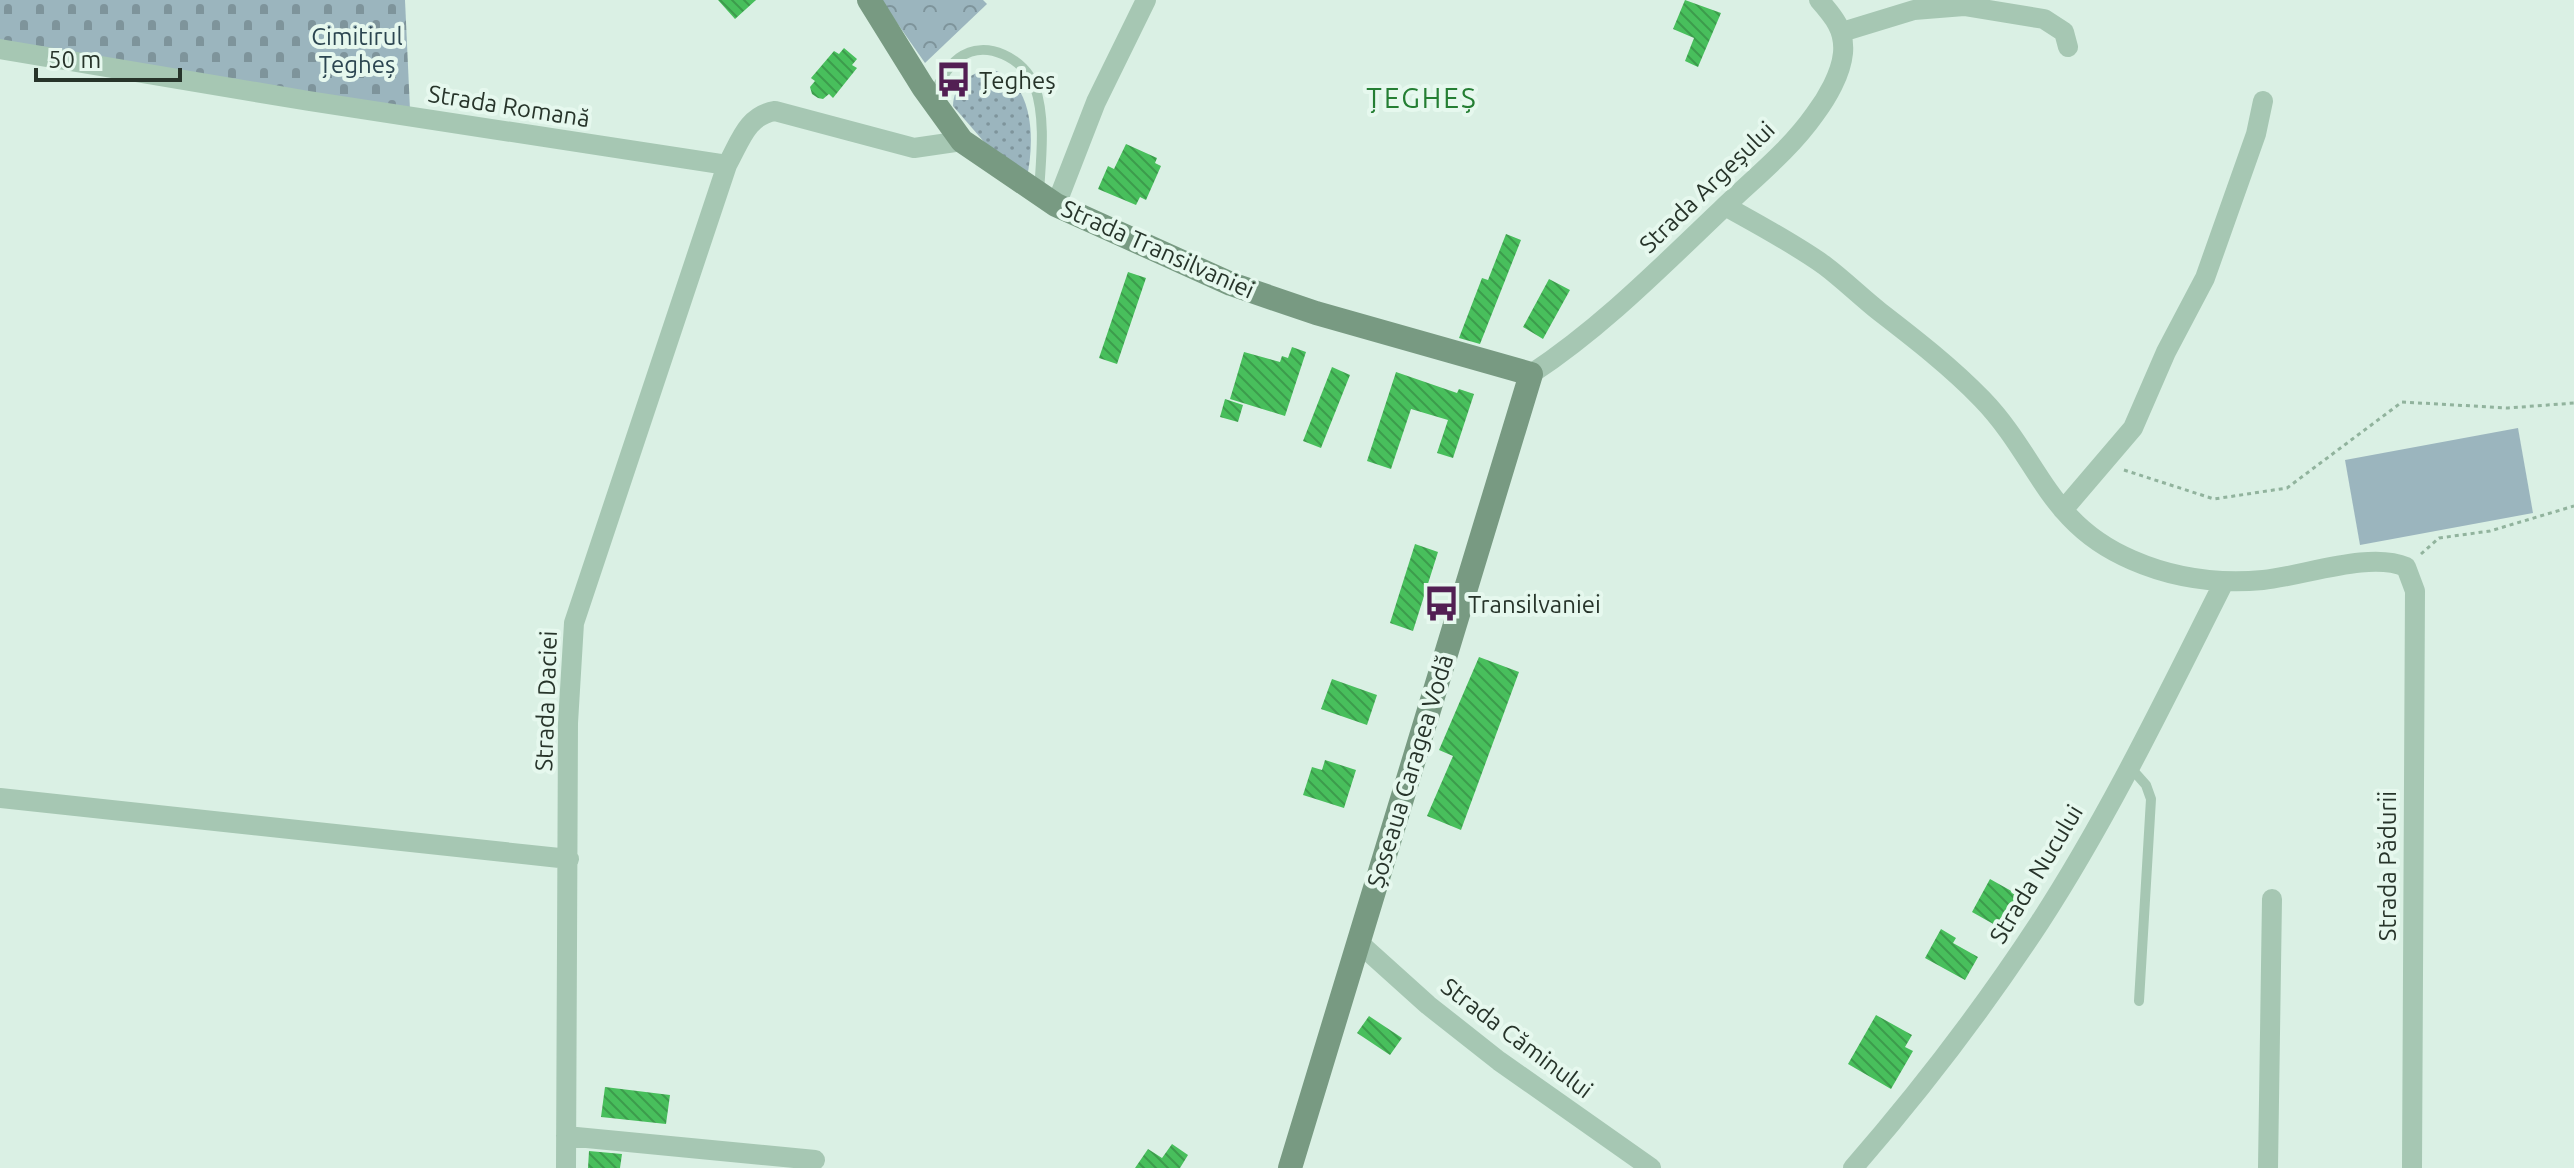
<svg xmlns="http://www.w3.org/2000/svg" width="2574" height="1168" font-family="Ubuntu,sans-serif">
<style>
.grass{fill:url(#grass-dots)}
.cemetery{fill:url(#cemetery-stones)}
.park{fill:url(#park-crowns)}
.garden{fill:#9bb5be}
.building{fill:url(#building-back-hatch)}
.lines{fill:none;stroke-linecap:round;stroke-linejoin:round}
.path{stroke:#91b39d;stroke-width:3;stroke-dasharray:4 4;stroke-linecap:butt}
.lane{stroke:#a6c7b3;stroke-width:10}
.street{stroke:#a6c7b3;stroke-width:20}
.secondary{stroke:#789a82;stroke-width:24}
.labels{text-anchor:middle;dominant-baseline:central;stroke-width:8;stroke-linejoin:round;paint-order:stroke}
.park-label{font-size:24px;fill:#2c4651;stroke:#e6f8ee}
.poi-label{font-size:24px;fill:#27342a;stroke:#e6f8ee;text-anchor:start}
.street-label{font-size:24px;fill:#27342a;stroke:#e6f8ee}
.quarter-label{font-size:28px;letter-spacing:2px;fill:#247e33;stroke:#e6f8ee}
</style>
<defs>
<pattern id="grass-dots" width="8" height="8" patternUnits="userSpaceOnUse" patternTransform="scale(2)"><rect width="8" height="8" fill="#9bb5be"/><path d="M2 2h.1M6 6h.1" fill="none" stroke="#7e949b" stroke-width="1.8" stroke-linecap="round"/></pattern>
<pattern id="cemetery-stones" width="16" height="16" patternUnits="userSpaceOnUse" patternTransform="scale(2)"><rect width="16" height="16" fill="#9bb5be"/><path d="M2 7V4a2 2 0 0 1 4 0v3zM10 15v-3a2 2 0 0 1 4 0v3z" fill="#7e949b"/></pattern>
<pattern id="park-crowns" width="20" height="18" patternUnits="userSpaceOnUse" patternTransform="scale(2)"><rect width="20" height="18" fill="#9bb5be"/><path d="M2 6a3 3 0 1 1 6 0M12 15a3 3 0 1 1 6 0" fill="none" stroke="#7e949b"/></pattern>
<pattern id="building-back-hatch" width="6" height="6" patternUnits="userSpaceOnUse" patternTransform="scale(2)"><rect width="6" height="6" fill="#48bf5c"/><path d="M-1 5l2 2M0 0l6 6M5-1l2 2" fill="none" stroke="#3c9c4c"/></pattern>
</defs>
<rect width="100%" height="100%" fill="#daf0e4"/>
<!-- grass -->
<path class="grass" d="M990 69C1034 79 1035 139 1027 177L992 151 953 106C953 85 971 72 990 69Z"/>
<!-- cemetery -->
<path class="cemetery" d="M0 0H405L410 110 0 40Z"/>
<!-- park -->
<path class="park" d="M881 0H983L987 4 925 63Z"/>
<!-- garden -->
<path class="garden" d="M2518 428 2533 513 2360 545 2345 460Z"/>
<!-- building -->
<path class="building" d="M718 0H756L735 19Z
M1685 0 1721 13 1698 67 1685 61 1694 38 1673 29Z
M844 48 857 59 852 65 857 68 833 98 829 94 823 99 818 98 812 94 810 87 815 81 811 78 834 51 839 54Z
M1126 144 1157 158 1155 163 1161 166 1146 200 1140 197 1136 205 1098 189 1108 166 1114 169Z
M1506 234 1521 240 1480 344 1459 338 1482 278 1488 280Z
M1128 272 1146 278 1117 364 1099 358Z
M1549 279 1570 290 1543 339 1523 327Z
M1292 347 1306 352 1285 416 1230 399 1244 352 1280 362 1282 356 1288 358Z
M1332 367 1350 375 1321 448 1303 441Z
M1396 372 1457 393 1459 389 1474 394 1453 458 1437 453 1448 420 1411 409 1391 469 1367 461Z
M1225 399 1243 405 1238 422 1220 417Z
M1415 544 1438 552 1413 631 1390 623Z
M1479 657 1519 672 1461 830 1427 816 1453 756 1439 750Z
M1332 679 1377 695 1367 725 1321 709Z
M1325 760 1356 770 1344 808 1303 795 1312 767 1322 770Z
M1990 879 2022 897 2004 930 1972 912Z
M1941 929 1956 938 1953 943 1978 957 1965 980 1925 958Z
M1876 1015 1912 1035 1905 1047 1913 1051 1891 1089 1848 1064Z
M1369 1016 1402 1038 1390 1055 1357 1033Z
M605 1087 670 1095 666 1124 601 1117Z
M1172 1144 1188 1155 1180 1168H1135L1148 1149 1162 1158Z
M589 1151 622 1154 620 1168H588Z"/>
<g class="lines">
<!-- path -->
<path class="path" d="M2124 470 2214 499 2287 488 2402 402 2508 408 2574 403
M2421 554 2439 538 2490 531 2574 506"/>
<!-- lane -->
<path class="lane" d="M932 98C939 83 946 68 959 58 986 38 1025 59 1035 87 1046 119 1041 159 1039 192
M2130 767 2146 785 2151 799 2139 1001"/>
<!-- street -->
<path class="street" d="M1842 32 1914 10 1964 6 2044 19 2064 32 2068 47
M0 49 309 101 727 165
M1056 205 1096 102 1146 0
M1725 206C1759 225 1793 243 1824 265 1844 280 1861 297 1880 312 1915 339 1951 367 1982 399 2039 458 2047 524 2132 560 2173 578 2219 584 2263 580 2304 576 2370 551 2406 567L2415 591 2412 1168
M1531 374C1601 328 1660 268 1721 210 1753 179 1789 151 1815 114 1827 98 1841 74 1843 53 1845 30 1834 17 1819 0
M2063 510 2133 428 2166 352 2205 278 2256 134 2263 101
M0 798 569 859
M1358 942 1428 1005 1499 1061 1651 1168
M566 1136 815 1160
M566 1168 568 723 574 623 727 165C740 142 747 115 775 111L914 148 962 141
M1853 1168C1921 1090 1983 1009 2040 922 2110 814 2166 697 2224 582
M2268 1168 2272 899"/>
<!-- secondary -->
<path class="secondary" d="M869 0 923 87 962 141 1056 205 1231 284 1316 313 1531 374 1290 1168"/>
</g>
<!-- icons -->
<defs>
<symbol id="bus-bare" viewBox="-9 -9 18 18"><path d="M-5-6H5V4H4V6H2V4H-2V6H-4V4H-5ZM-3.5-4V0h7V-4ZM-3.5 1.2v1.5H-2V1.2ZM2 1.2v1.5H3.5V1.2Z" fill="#521f53" stroke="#e6f8ee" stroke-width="2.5" paint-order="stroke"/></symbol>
</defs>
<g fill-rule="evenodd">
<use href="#bus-bare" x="928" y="54" width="51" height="51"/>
<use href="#bus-bare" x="1416" y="578" width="51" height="51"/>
</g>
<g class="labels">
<!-- park labels -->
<g class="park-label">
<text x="357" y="36">Cimitirul<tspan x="357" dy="28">Țegheș</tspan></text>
</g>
<!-- poi labels -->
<g class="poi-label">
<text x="979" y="80">Țegheș</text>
<text x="1468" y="604">Transilvaniei</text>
</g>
<!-- street labels -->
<g class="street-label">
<text transform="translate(509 106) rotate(9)">Strada Romană</text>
<text transform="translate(1707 187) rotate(-44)">Strada Argeșului</text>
<text transform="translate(1158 249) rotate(24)">Strada Transilvaniei</text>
<text transform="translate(546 701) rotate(-88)">Strada Daciei</text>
<text transform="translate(1410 771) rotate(-73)">Șoseaua Caragea Vodă</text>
<text transform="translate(2387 866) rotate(-90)">Strada Pădurii</text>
<text transform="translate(2036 874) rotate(-59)">Strada Nucului</text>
<text transform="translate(1517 1038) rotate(37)">Strada Căminului</text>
</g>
<!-- quarter labels -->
<g class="quarter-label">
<text x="1422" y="97">ȚEGHEȘ</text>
</g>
</g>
<!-- scale -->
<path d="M36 68v12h144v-12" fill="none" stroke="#27342a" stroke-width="4"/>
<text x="48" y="68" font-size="24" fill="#27342a" stroke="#e6f8ee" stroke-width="6" paint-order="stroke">50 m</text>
</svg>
